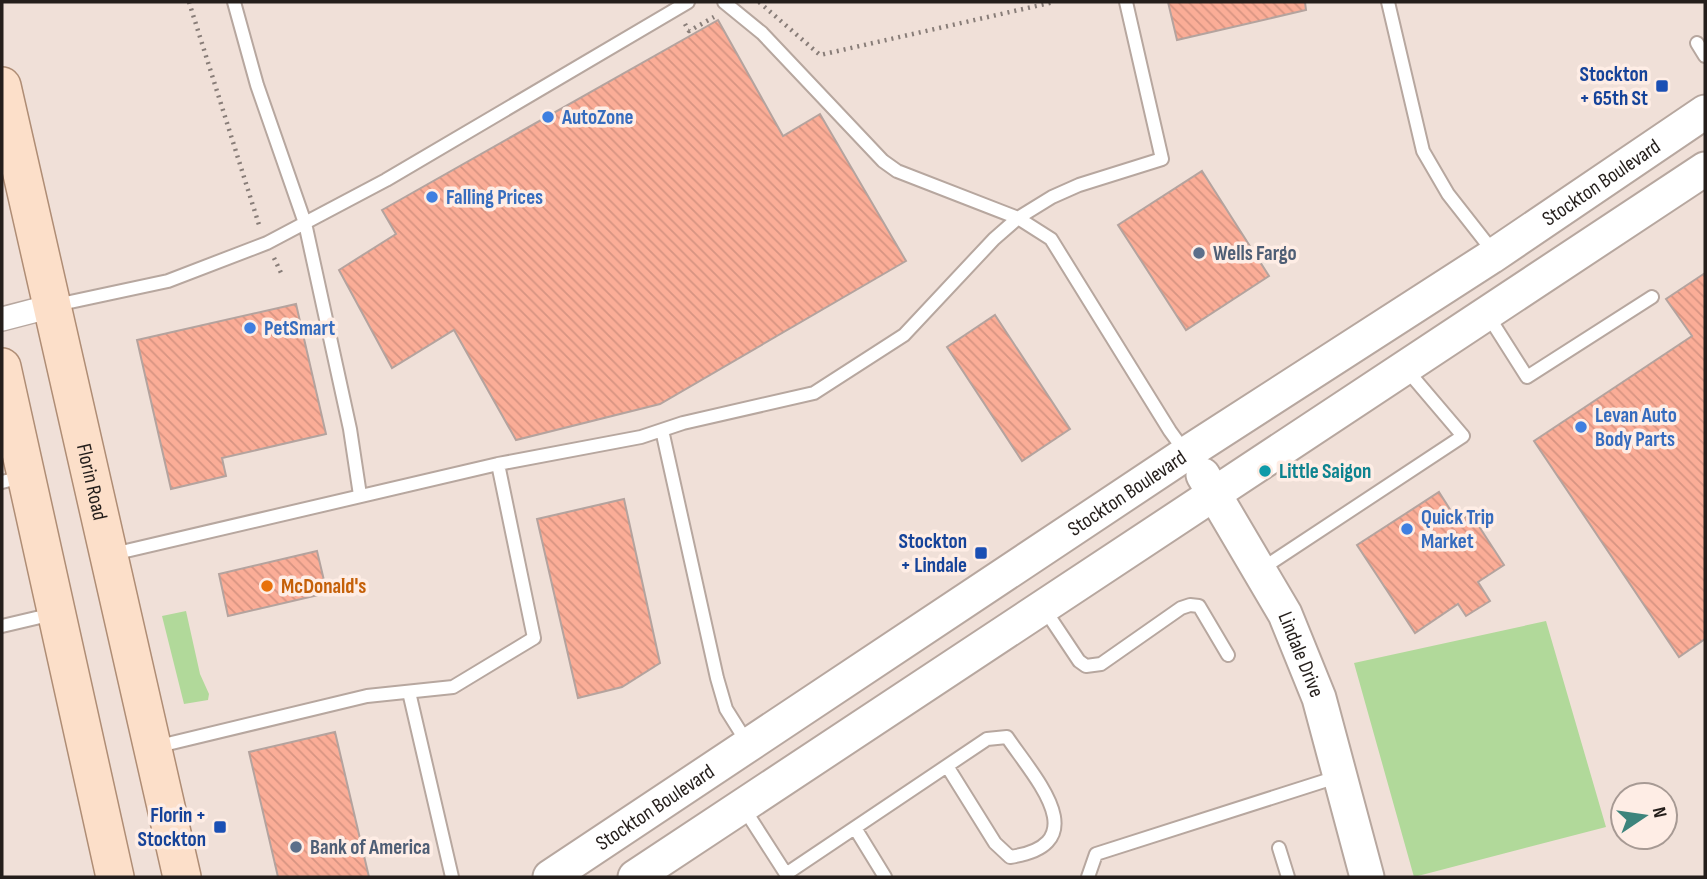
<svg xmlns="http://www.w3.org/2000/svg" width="1707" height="879" font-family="'Sofia Sans Condensed',sans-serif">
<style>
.green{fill:#b1d99a}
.building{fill:url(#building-back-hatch);stroke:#b4a39e;stroke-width:2}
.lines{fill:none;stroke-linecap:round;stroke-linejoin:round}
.lane-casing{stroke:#b7a79f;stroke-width:16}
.street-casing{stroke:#b7a79f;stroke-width:26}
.secondary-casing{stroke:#b7a79f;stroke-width:37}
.primary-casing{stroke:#af8d75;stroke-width:40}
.path{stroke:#887d78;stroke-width:4.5;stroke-dasharray:2 5;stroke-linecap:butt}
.lane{stroke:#fff;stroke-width:12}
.street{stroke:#fff;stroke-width:23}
.secondary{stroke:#fff;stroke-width:33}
.primary{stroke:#fcdfc9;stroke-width:37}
.transit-dot{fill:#1a4fb4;stroke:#feede5;stroke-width:2.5}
.shop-dot{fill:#3f7fe0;stroke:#feede5;stroke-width:2.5}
.service-dot{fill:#5c6f8a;stroke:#feede5;stroke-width:2.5}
.culture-dot{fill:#0f9aa8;stroke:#feede5;stroke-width:2.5}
.food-dot{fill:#e8710a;stroke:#feede5;stroke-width:2.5}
.labels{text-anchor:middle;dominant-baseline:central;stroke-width:7;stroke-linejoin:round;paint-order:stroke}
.transit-label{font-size:21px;font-weight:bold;fill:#164399;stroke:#feede5;text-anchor:end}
.shop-label{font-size:21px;font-weight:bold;fill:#366cbe;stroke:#feede5;text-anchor:start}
.street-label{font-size:21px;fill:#241e1b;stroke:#feede5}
.service-label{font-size:21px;font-weight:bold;fill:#4e5e75;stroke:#feede5;text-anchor:start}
.culture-label{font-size:21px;font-weight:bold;fill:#0d838f;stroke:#feede5;text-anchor:start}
.food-label{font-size:21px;font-weight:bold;fill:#c56008;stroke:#feede5;text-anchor:start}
</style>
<defs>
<pattern id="building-back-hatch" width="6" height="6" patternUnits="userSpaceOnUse" patternTransform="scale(1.75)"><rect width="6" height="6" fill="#fbad97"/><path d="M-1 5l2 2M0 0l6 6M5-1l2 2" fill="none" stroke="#d79482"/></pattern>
</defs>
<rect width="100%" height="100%" fill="#f0e0d8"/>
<!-- green -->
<path class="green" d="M186 611 200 674 209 694 208 700 184 704 162 616Z
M1546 621 1606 827 1414 877 1354 663Z"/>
<!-- building -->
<path class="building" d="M1168 2H1305L1306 10 1177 40Z
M718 20 783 136 820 114 906 261 660 404 516 440 454 330 392 368 339 270 396 234 382 210Z
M1202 171 1269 276 1186 330 1118 225Z
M1705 273V639L1679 657 1534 441 1692 336 1666 299Z
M296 304 326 434 222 458 226 476 171 489 137 340Z
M995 315 1070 429 1022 461 947 347Z
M1439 492 1458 522 1471 514 1504 565 1478 582 1490 601 1466 616 1458 604 1415 633 1357 545Z
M624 499 660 663 622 687 578 698 537 519Z
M317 551 327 593 228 616 219 574Z
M335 732 369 877H278L249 752Z"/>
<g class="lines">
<defs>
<path id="lane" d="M234 2 257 85 305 223 350 429 360 495
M724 2 762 33 883 161 897 171 1018 218 1051 239 1170 431 1186 453
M1388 2 1423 151 1448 194 1495 254
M1697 43 1705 56
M56 305 168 281 267 243 386 180 688 2
M1487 314 1527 377 1652 297
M662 430 717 678 726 709 748 744
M2 482 22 477
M113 554 498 464 641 437 683 423 814 393 904 335 994 239 1018 218 1052 197 1079 185 1162 159 1126 2
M1260 570 1463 436 1406 369
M1043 607 1079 661 1086 666 1101 664 1181 608 1190 605 1199 606 1228 655
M2 626 53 614
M409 692 452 877
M155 747 367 696 453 687 534 638 498 464
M743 807 788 877
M855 828 885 877
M1279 848 1288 877
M786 874 987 739 1007 737C1033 776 1098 844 1010 857L995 843 947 766
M1088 877 1096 854 1340 776"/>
<path id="street" d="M2 319 52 306"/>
<g id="secondary">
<path id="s1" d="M1203 475 1285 614 1319 698 1367 877"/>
<path id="s2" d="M550 877 1187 453 1491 257 1705 112"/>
<path d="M635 877 1705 169"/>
</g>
<g id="primary">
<path id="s3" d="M2 86 182 877"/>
<path d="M2 367 115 877"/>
</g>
</defs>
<!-- lane casing -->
<use href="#lane" class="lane-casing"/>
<!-- street casing -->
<use href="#street" class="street-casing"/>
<!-- secondary casing -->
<use href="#secondary" class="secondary-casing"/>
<!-- primary casing -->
<use href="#primary" class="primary-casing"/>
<!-- path -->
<path class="path" d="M189 2 260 228
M759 2 820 55 1054 2
M685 24 689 31 714 17
M274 258 283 277"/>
<!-- lane -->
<use href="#lane" class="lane"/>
<!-- street -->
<use href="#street" class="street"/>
<!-- secondary -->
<use href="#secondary" class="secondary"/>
<!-- primary -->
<use href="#primary" class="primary"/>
</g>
<!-- markers -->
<g class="transit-dot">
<rect x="1655" y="79" width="14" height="14" rx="3.5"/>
<rect x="974" y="546" width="14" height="14" rx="3.5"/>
<rect x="213" y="820" width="14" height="14" rx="3.5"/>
</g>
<g class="shop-dot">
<circle cx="548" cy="117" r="7"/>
<circle cx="432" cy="197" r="7"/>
<circle cx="250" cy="328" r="7"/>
<circle cx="1581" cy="427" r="7"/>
<circle cx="1407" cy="529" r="7"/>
</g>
<g class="service-dot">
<circle cx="1199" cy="253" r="7"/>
<circle cx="296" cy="847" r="7"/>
</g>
<circle class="culture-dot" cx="1265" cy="471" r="7"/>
<circle class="food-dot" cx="267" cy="586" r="7"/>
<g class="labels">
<!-- transit labels -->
<g class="transit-label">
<text x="1648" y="74">Stockton<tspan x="1648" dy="24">+ 65th St</tspan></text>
<text x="967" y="541">Stockton<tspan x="967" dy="24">+ Lindale</tspan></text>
<text x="206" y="815">Florin +<tspan x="206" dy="24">Stockton</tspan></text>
</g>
<!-- shop labels -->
<g class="shop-label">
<text x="562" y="117">AutoZone</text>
<text x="446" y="197">Falling Prices</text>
<text x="264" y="328">PetSmart</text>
<text x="1595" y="415">Levan Auto<tspan x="1595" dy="24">Body Parts</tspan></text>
<text x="1421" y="517">Quick Trip<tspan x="1421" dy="24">Market</tspan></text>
</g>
<!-- street labels -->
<g class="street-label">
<text stroke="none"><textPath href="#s2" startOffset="1260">Stockton Boulevard</textPath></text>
<text stroke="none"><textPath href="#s3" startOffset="406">Florin Road</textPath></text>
<text stroke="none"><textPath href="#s2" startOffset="693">Stockton Boulevard</textPath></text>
<text stroke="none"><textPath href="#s1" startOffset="205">Lindale Drive</textPath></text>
<text stroke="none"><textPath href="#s2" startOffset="126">Stockton Boulevard</textPath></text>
</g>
<!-- service labels -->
<g class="service-label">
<text x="1213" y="253">Wells Fargo</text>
<text x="310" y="847">Bank of America</text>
</g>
<!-- culture labels -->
<g class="culture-label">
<text x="1279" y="471">Little Saigon</text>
</g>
<!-- food labels -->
<g class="food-label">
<text x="281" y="586">McDonald's</text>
</g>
</g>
<!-- border -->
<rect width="1707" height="879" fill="none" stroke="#241e1b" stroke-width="7"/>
<!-- north arrow -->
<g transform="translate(1644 816) rotate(77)"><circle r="33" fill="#feede5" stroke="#a79a94" stroke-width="2"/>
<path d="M0-5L12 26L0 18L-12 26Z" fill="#3d847c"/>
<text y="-10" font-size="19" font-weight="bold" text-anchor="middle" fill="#241e1b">N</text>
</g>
</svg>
